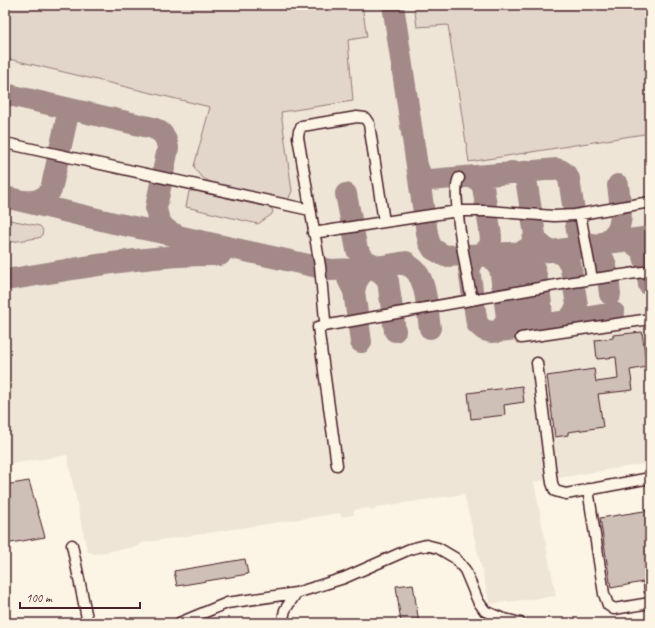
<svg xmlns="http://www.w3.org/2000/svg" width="655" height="628" font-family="Caveat,sans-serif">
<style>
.built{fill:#eee5d7}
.green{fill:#e2d5ca;stroke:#967a7a}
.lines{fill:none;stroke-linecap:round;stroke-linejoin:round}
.taxiway{stroke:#a38a88;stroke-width:22}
.building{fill:#cfc0b7;stroke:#4a1f2b}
.minor-casing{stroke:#4a1f2b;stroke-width:13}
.minor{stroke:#fcf5e5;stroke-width:10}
</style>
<rect width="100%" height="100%" fill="#fcf5e5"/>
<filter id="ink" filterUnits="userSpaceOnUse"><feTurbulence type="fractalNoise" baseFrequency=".025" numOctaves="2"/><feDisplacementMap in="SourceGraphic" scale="8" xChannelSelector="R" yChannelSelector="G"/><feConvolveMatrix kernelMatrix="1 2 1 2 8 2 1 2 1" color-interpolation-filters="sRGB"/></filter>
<g filter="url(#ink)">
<!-- built -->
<path class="built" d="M5 5H650V463L534 482 556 596 490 604 464 494 377 507 372 510 368 508 354 510V515L341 517 340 513 141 543 136 547 94 554 87 551 67 455 5 465Z"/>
<!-- green -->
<path class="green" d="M5 5H362L367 37 348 40 353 101 281 112 292 191 289 198 286 201 211 182C203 179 197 174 194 166L210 107 5 58Z
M414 5H650V133L469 162 448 25 417 27Z
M189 191H198L269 207 272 209 273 212 271 215 258 224 186 207Z
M5 219 40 226C44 230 43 233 41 237L37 238 5 243Z"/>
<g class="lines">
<!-- taxiway -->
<path class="taxiway" d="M393 5 427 233 429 242 433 249 445 256 552 251 650 237
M5 94 153 128C163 132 166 137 168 148L156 208C158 223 164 230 177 235
M418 168C420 175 423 179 430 180L557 169C563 170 566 173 569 179L578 237C584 243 589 244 597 245
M511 172 520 174 526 179 535 235 537 241 544 247
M470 177 478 179 483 187 491 236
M346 194 357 250 366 261 379 267
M5 197 114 223 178 236 331 270 371 268 406 262
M24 201C35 202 44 200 51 190L69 109
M490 231 491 240 489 248 475 258 469 269 477 324 484 330 491 332 525 328
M624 241C648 244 646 266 649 285
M598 245C628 233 621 212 618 185
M589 246C609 254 607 275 610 294
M555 251 563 255 570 263 577 305 573 314 566 321
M481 254 492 258 500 268 507 317 504 325 498 332
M498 254C508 256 515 259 518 269L524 313
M396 264C428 261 426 305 430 328
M348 279 354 291 361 342
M5 280C76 269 148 254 220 255
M354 291C356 280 360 273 371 268 379 271 383 273 388 281L395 331
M513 324C518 328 524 329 530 327 535 324 539 321 541 315 543 308 536 269 532 263 529 259 524 256 520 253L530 247 535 235
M529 327 614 313"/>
</g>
<!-- building -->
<path class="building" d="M642 332 647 367 630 370 633 390 598 394 603 427 568 432V435L555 437 547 376 594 369 596 382 618 379 616 357 597 359 595 340 613 338V335Z
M522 386 524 402 504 405 505 415 471 419 468 393Z
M29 481 45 537 5 544V485Z
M650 510V592L644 593 643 582 611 588 600 518Z
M245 559 248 574 177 586 174 571Z
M413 584 419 623H401L396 586Z"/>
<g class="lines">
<defs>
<path id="minor" d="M5 143 310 210
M459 178C450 189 468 281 472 300
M650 202 575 215 554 216 487 211H458L384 222 369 124 365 118 357 117 302 126 299 131 298 137 320 266 325 320 326 323 329 325 573 282 650 271
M580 214 592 279
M313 233 384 222
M329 325 318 327 337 465
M521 338 650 319
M537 363 552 483 555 491 566 494 650 478
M588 489 604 594 608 605 614 609 650 603
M72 545 88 623
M179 623 227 603 296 593 344 578 410 549 426 545 438 548 455 558 465 570 478 601 485 611 501 618 520 623
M282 623 285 610 296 593"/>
</defs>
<!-- minor casing -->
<use href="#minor" class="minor-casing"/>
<!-- minor -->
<use href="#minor" class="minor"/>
</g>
</g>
<!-- margin -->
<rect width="655" height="628" fill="none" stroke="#fcf5e5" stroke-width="20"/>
<rect x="10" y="10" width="635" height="608" fill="none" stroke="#4a1f2b" stroke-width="1.5" filter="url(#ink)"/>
<!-- scale -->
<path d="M20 602v6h120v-6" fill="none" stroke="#4a1f2b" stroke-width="2"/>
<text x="26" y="602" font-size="12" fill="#4a1f2b" stroke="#fcf5e5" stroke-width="3" paint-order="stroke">100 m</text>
</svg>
